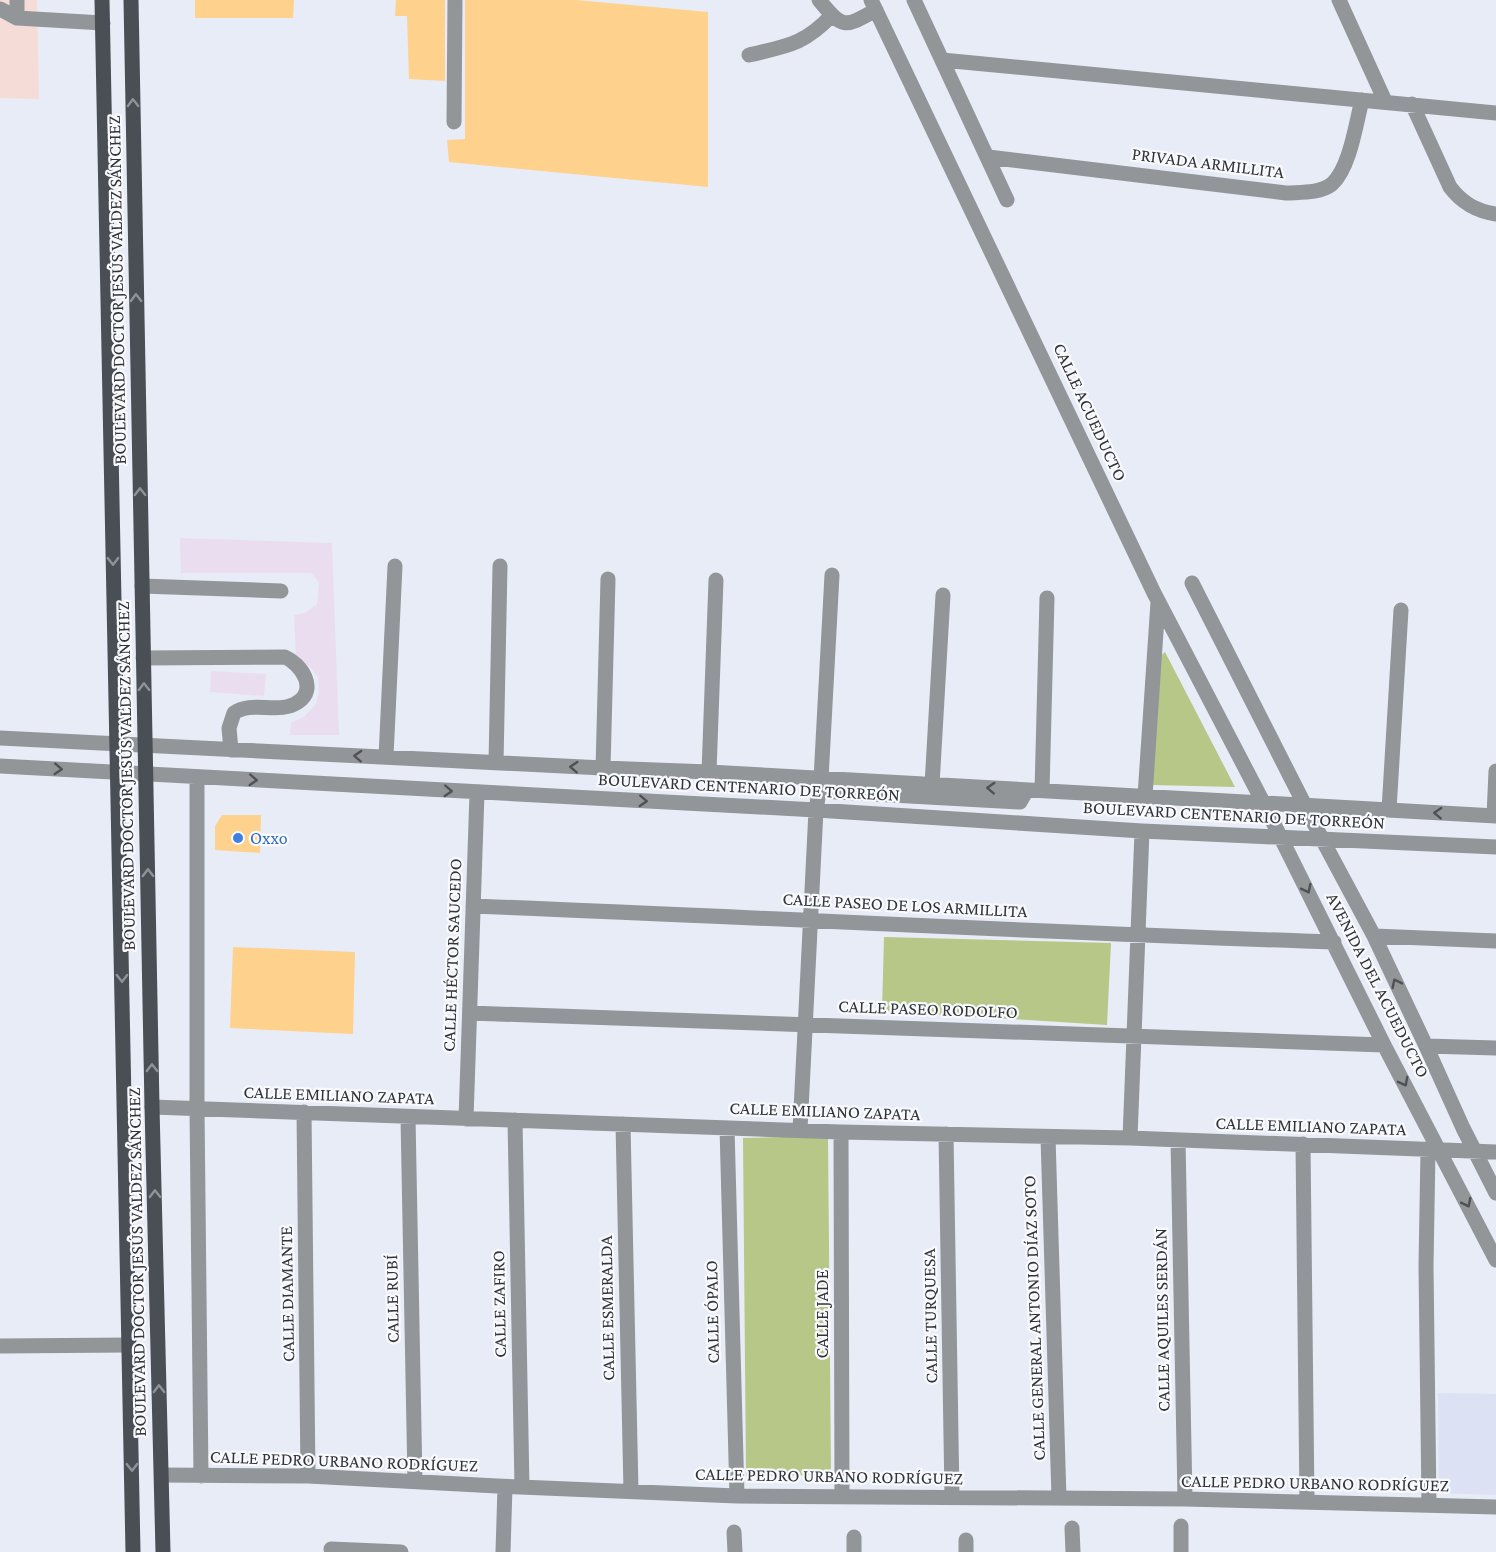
<svg xmlns="http://www.w3.org/2000/svg" width="1496" height="1552" font-family="'Crimson Pro',serif">
<style>
.commercial{fill:#ebddf0}
.industrial{fill:#f6dcd6}
.built{fill:#dce1f3}
.green{fill:#b6c788}
.building{fill:#fed18c}
.lines{fill:none;stroke-linecap:round;stroke-linejoin:round}
.minor{stroke:#929699;stroke-width:15}
.major{stroke:#494f55;stroke-width:15}
.oneway{stroke:#8f9399}
.oneway2{stroke:#4f5155}
.shop-dot{fill:#3f7fe0;stroke:#f8fafe;stroke-width:2}
.labels{text-anchor:middle;dominant-baseline:central;stroke-width:4.5;stroke-linejoin:round;paint-order:stroke}
.street-label{font-size:18px;fill:#323438;stroke:#f8fafe}
.shop-label{font-size:18px;fill:#366cbe;stroke:#f8fafe;text-anchor:start}
</style>
<rect width="100%" height="100%" fill="#e8ecf7"/>
<!-- commercial -->
<path class="commercial" d="M180 538 332 543 339 735H290L291 723 305 716 316 704 319 691 318 677 310 667 296 659 294 615 305 613 317 604 319 582 311 573H181Z
M211 671 266 674 264 696 210 692Z"/>
<!-- industrial -->
<path class="industrial" d="M0 0H37L39 99 0 98Z"/>
<!-- built -->
<path class="built" d="M1438 1393 1496 1394V1495L1439 1493Z"/>
<!-- green -->
<path class="green" d="M1165 652 1235 787 1152 785 1159 657Z
M884 937 1111 943 1107 1025 882 1011Z
M828 1136 831 1475 746 1476 743 1138Z"/>
<!-- building -->
<path class="building" d="M195 0H294L293 18H195Z
M396 0H445V81L409 79 407 16H395Z
M465 0H576L708 12V187L449 162 447 140 465 139Z
M222 815H261L260 853 215 850V826Z
M233 947 355 952 353 1034 230 1028Z"/>
<g class="lines">
<!-- minor -->
<path class="minor" d="M17 0V18L103 23
M819 0C843 29 844 28 876 10
M871 0 1154 593 1264 804 1384 1045 1496 1260
M914 0 1007 200
M1339 0 1385 101
M0 9 17 18
M749 55C786 46 804 45 832 15
M942 60 1496 113
M1412 104 1450 187C1462 203 1476 211 1496 214
M454 122 455 0
M988 157 1286 193C1300 192 1319 194 1332 184 1350 168 1356 123 1362 100
M1192 583 1322 839 1374 936 1426 1046 1463 1128 1496 1193
M142 586 281 591
M143 658 285 657C301 664 318 689 298 702 280 715 252 700 234 713L229 728 231 750
M0 738 603 768 709 772 1496 816
M386 757 395 566
M496 763 500 566
M0 766 816 810 1142 831 1496 847
M603 768 608 579
M709 772 716 580
M197 777V1109L201 1476
M932 785 943 595
M819 791 1020 802 1027 790
M1042 791 1047 598
M1145 796 1158 602
M1389 810 1401 610
M1494 816 1496 771
M473 906C760 917 1047 933 1334 942
M1374 936 1496 941
M470 1013 1384 1045
M1426 1046 1496 1048
M152 1107 841 1132 1130 1138 1496 1152
M304 1112 308 1476
M408 1117 415 1481
M466 1119 477 793
M515 1120 522 1487
M623 1124 631 1491
M727 1128 737 1496
M800 1130 816 810 821 779 832 575
M841 1132 842 1496
M946 1134 952 1497
M1048 1137 1059 1498
M1130 1138 1142 831
M1178 1140 1185 1499
M1303 1144 1307 1501
M1428 1150 1426 1266 1429 1504
M0 1346 129 1345
M162 1475 308 1476 497 1486 737 1496 1185 1499 1496 1507
M1181 1526V1552
M1072 1528 1073 1552
M734 1532 735 1552
M854 1537V1552
M966 1540V1552
M331 1549 401 1552
M503 1552 505 1487"/>
<!-- major -->
<path class="major" d="M102 0 133 1552
M131 0 152 1107 163 1552"/>
</g>
<!-- one-way arrows -->
<defs><path id="oneway-chevron" d="M-2-3.5L2.5 0L-2 3.5" fill="none" stroke-width="1.6" stroke-linecap="round" stroke-linejoin="round" transform="scale(1.5)"/></defs>
<g class="oneway">
<use href="#oneway-chevron" transform="translate(133 103) rotate(-91)"/>
<use href="#oneway-chevron" transform="translate(136 298) rotate(-91)"/>
<use href="#oneway-chevron" transform="translate(140 492) rotate(-91)"/>
<use href="#oneway-chevron" transform="translate(113 561) rotate(89)"/>
<use href="#oneway-chevron" transform="translate(144 687) rotate(-91)"/>
<use href="#oneway-chevron" transform="translate(148 873) rotate(-91)"/>
<use href="#oneway-chevron" transform="translate(122 978) rotate(89)"/>
<use href="#oneway-chevron" transform="translate(152 1068) rotate(-91)"/>
<use href="#oneway-chevron" transform="translate(155 1194) rotate(-91)"/>
<use href="#oneway-chevron" transform="translate(159 1389) rotate(-91)"/>
<use href="#oneway-chevron" transform="translate(132 1467) rotate(89)"/>
</g>
<g class="oneway2">
<use href="#oneway-chevron" transform="translate(358 756) rotate(-177)"/>
<use href="#oneway-chevron" transform="translate(574 767) rotate(-177)"/>
<use href="#oneway-chevron" transform="translate(58 769) rotate(3)"/>
<use href="#oneway-chevron" transform="translate(253 780) rotate(3)"/>
<use href="#oneway-chevron" transform="translate(991 788) rotate(-177)"/>
<use href="#oneway-chevron" transform="translate(448 791) rotate(3)"/>
<use href="#oneway-chevron" transform="translate(643 801) rotate(3)"/>
<use href="#oneway-chevron" transform="translate(1438 813) rotate(-177)"/>
<use href="#oneway-chevron" transform="translate(1307 889) rotate(63)"/>
<use href="#oneway-chevron" transform="translate(1396 983) rotate(-116)"/>
<use href="#oneway-chevron" transform="translate(1404 1082) rotate(62)"/>
<use href="#oneway-chevron" transform="translate(1467 1203) rotate(63)"/>
</g>
<!-- markers -->
<circle class="shop-dot" cx="238" cy="838" r="6"/>
<g class="labels">
<!-- street labels -->
<g class="street-label">
<text transform="translate(1208 163) rotate(7)">PRIVADA ARMILLITA</text>
<text transform="translate(117 290) rotate(-91)">BOULEVARD DOCTOR JESÚS VALDEZ SÁNCHEZ</text>
<text transform="translate(1090 412) rotate(65)">CALLE ACUEDUCTO</text>
<text transform="translate(126 776) rotate(-91)">BOULEVARD DOCTOR JESÚS VALDEZ SÁNCHEZ</text>
<text transform="translate(749 787) rotate(3)">BOULEVARD CENTENARIO DE TORREÓN</text>
<text transform="translate(1234 815) rotate(3)">BOULEVARD CENTENARIO DE TORREÓN</text>
<text transform="translate(905 905) rotate(3)">CALLE PASEO DE LOS ARMILLITA</text>
<text transform="translate(452 955) rotate(-88)">CALLE HÉCTOR SAUCEDO</text>
<text transform="translate(1378 985) rotate(63)">AVENIDA DEL ACUEDUCTO</text>
<text transform="translate(928 1009) rotate(2)">CALLE PASEO RODOLFO</text>
<text transform="translate(339 1095) rotate(2)">CALLE EMILIANO ZAPATA</text>
<text transform="translate(825 1111) rotate(2)">CALLE EMILIANO ZAPATA</text>
<text transform="translate(1311 1126) rotate(2)">CALLE EMILIANO ZAPATA</text>
<text transform="translate(137 1262) rotate(-91)">BOULEVARD DOCTOR JESÚS VALDEZ SÁNCHEZ</text>
<text transform="translate(287 1294) rotate(-91)">CALLE DIAMANTE</text>
<text transform="translate(392 1299) rotate(-91)">CALLE RUBÍ</text>
<text transform="translate(499 1304) rotate(-91)">CALLE ZAFIRO</text>
<text transform="translate(607 1308) rotate(-91)">CALLE ESMERALDA</text>
<text transform="translate(712 1312) rotate(-91)">CALLE ÓPALO</text>
<text transform="translate(822 1314) rotate(-90)">CALLE JADE</text>
<text transform="translate(930 1316) rotate(-91)">CALLE TURQUESA</text>
<text transform="translate(1034 1318) rotate(-92)">CALLE GENERAL ANTONIO DÍAZ SOTO</text>
<text transform="translate(1162 1320) rotate(-91)">CALLE AQUILES SERDÁN</text>
<text transform="translate(344 1461) rotate(2)">CALLE PEDRO URBANO RODRÍGUEZ</text>
<text transform="translate(829 1476) rotate(1)">CALLE PEDRO URBANO RODRÍGUEZ</text>
<text transform="translate(1315 1483) rotate(1)">CALLE PEDRO URBANO RODRÍGUEZ</text>
</g>
<!-- shop labels -->
<g class="shop-label">
<text x="250" y="838">Oxxo</text>
</g>
</g>
</svg>
